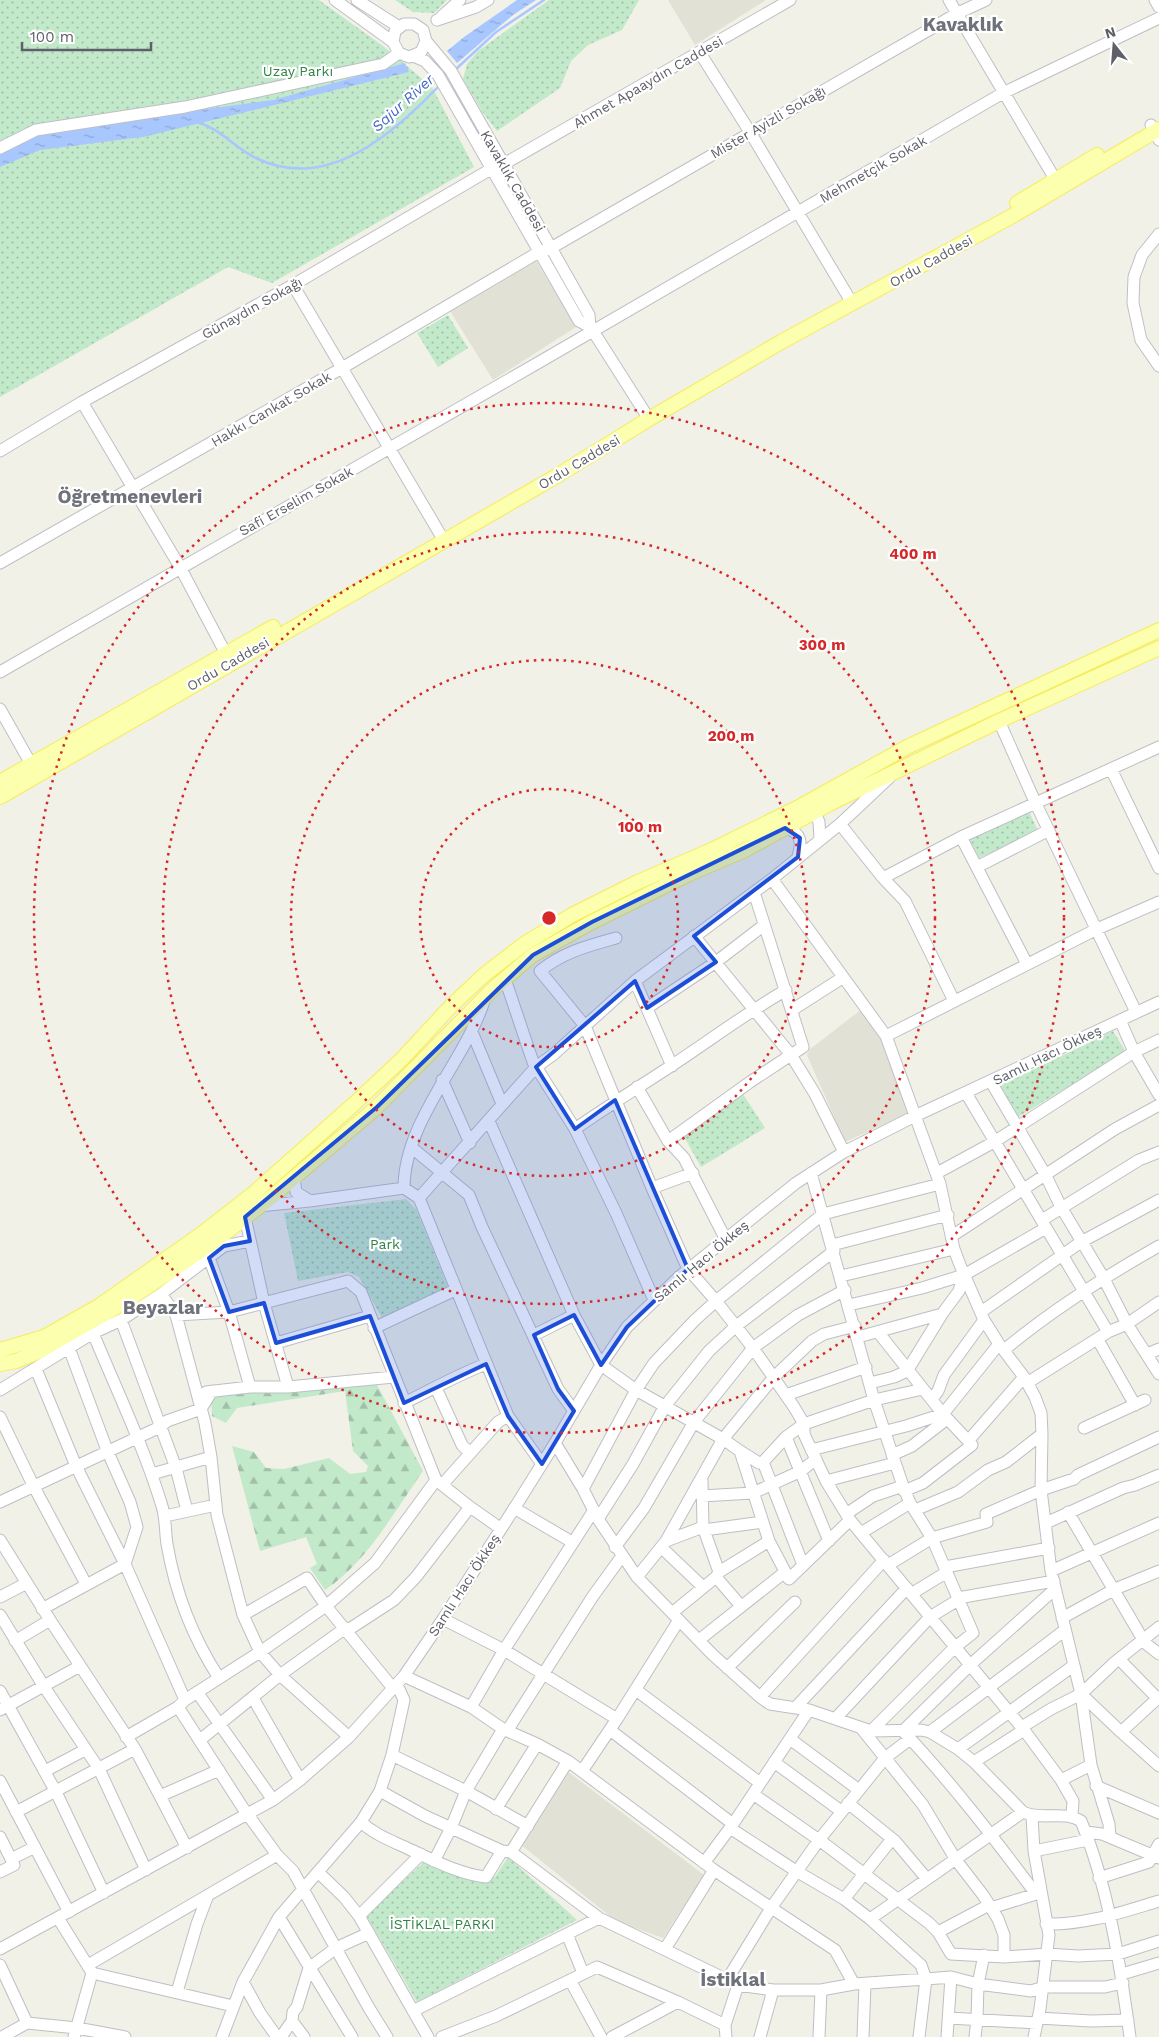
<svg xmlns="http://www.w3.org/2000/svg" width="1159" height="2037" font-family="'Work Sans',sans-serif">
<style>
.education{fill:#e1e1d5}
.forest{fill:url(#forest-firs)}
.park{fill:url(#park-dots)}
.water{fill:url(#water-ripples)}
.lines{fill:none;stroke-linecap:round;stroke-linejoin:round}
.stream{stroke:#a9c7ff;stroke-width:2.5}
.minor-casing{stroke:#bebfc6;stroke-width:13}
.major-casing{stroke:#f6ec5b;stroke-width:16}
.minor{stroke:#fff;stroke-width:11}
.major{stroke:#fbffae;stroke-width:14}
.marked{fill:#1d4ed8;fill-opacity:0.2;stroke:#1d4ed8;stroke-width:4;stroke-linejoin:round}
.ring{fill:none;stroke:#d62828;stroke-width:2.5;stroke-dasharray:2.5 5}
.labels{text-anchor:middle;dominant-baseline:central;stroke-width:4.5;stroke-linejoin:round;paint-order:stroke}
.park-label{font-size:14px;fill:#318347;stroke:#fff}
.street-label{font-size:14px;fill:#5e6068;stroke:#fff}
.water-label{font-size:15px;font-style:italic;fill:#4669c8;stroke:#fff}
.district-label{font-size:19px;font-weight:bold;fill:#6f727a;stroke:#fff}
.centre{fill:#d62828;stroke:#fff;stroke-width:2.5}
.ring-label{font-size:15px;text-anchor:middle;font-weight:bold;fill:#d62828;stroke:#fff;stroke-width:4.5;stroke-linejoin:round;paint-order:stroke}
</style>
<defs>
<pattern id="forest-firs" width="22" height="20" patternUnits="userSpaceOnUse" patternTransform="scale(1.25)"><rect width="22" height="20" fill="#c3e9cb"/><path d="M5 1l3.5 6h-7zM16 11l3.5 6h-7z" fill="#a2c0a9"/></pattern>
<pattern id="park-dots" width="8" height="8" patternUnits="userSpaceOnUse" patternTransform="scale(1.25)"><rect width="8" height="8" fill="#c3e9cb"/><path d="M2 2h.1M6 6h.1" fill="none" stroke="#a2c0a9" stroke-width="1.8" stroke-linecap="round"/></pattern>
<pattern id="water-ripples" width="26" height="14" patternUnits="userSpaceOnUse" patternTransform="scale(1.25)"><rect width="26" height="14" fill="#a9c7ff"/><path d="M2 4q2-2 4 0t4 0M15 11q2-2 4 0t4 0" fill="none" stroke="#8da5d2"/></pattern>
</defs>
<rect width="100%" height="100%" fill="#f1f1e7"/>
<!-- education -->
<path class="education" d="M668 0H766L695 45Z
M535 259 576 327 493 380 450 311Z
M862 1009 880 1037 909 1113 845 1142 807 1055 809 1050Z
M567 1771 704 1875 663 1938 616 1921 520 1844Z"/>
<!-- forest -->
<path class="forest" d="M375 1381 423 1471C394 1512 367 1562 325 1590L310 1568 317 1564 306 1537 260 1551 232 1446 254 1452 266 1468 284 1469 329 1458 350 1474 366 1472 368 1466 353 1451 345 1391 237 1408 226 1423 212 1416 211 1396Z"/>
<!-- park -->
<path class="park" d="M0 0H319L383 46 432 87 474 167 272 283 228 267 0 397Z
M395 0H447L434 13 413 12Z
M549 0H639L622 30 588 45 571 61 560 88 497 131 483 113 463 79 467 64 478 51Z
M448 315 468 348 438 367 417 333Z
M1028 809 1038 831 979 858 969 837Z
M1113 1031 1126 1052 1018 1117 1015 1113 999 1086Z
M743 1094 765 1128 701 1167 683 1135Z
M406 1199 416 1209 448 1287 382 1318 359 1277 348 1272 298 1281 284 1213Z
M508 1857 577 1920 417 2002 366 1915 426 1860 495 1877Z"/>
<!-- water -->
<path class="water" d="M517 0H536L513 15 457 63 447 51 464 37Z
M405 63 409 72 143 137 40 150 0 167V150L38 132 273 100Z"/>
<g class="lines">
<!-- stream -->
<path class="stream" d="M455 70 496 32 544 0
M196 122C221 128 235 149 258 159 329 192 393 133 439 86"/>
<defs>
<path id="minor" d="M335 0 393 42
M357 0 399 27
M949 0 1055 179
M1155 0 1159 7
M442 16 460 0
M437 20 476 7 488 0
M426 41 421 52 409 57 399 53 393 42 395 31 404 24H414L423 30 426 41 451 71 589 315 590 327
M700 53 750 132 849 298
M413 56 425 61 438 75 579 321 590 327 593 331 649 419
M1151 125 1159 140
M0 148 36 130 185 107 383 64 399 53
M1159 234 1142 255 1134 277 1133 303 1141 340 1159 366
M293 285 440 534
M82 402 180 567 226 654
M0 451 82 402 293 285 491 169 504 164 790 0
M0 563 342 368 539 252 551 248 958 13 986 0
M0 672 536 364 1003 93 1159 18
M0 709 31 764
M999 721 1036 804 1136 1012
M1111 769 1159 868
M811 804 819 822 820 840
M840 824 883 878 905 901 954 1001
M785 828C802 832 802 843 798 857
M961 837 1027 964
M977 867 1049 830
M883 878 961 837 1159 747
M772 879 886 1036 940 1184 954 1249 960 1265 984 1320 999 1344 1024 1377 1035 1397 1041 1413 1042 1434 1041 1490 1051 1571 1081 1694 1091 1765 1109 1824 1110 1837
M694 936 791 1055 815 1094 844 1152
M616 938C588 946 563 952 540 971L585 1026 652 1188 688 1269 716 1301 753 1348 794 1407 804 1424V1434L826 1481 850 1520 1024 1730 1061 1780 1073 1801 1072 1815
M505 979 533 1062 575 1129
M635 981 672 1066
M647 1008 716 962 764 925
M792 1010 842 978
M1120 1020 1134 1052 1159 1095
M472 1032 502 1104
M886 1036 1097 929 1159 902
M442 1080 470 1143
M991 1082 1045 1174 1061 1207 1103 1277 1127 1324 1159 1374
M637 1087 668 1141 684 1158 725 1238
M966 1093 1108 1332
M489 1121 574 1315 601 1365 636 1390 723 1439 666 1541 637 1577
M668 1141 750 1082 803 1047 754 892
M411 1147 469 1195 482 1227 558 1389 574 1411
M811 1173 874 1400 903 1486 910 1503 932 1538 973 1633 954 1648 871 1731
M937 1173 994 1142 1134 1052 1159 1040
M294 1177 296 1192 310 1201
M404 1188C404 1120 466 1061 485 998
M652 1188 693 1173
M419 1198 536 1067 554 1054 635 981 772 879 840 824 889 778
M259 1206 310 1201 404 1188 419 1198 508 1416 542 1464
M245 1217 264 1303 288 1387
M1042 1220 1139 1160 1159 1152
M952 1236 1115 1129 1159 1105
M832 1245 948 1215
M209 1258 229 1312 250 1387
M841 1276 954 1249
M161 1294 176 1315 205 1423 211 1457 217 1515 243 1615 260 1652 280 1675 349 1737
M654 1300 616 1213 575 1129C606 1107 639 1087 671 1066 709 1041 746 1013 786 990
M849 1305 922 1288 964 1275 1046 1228
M981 1312 1081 1242 1159 1200
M176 1315 229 1312 348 1281 361 1292 436 1480 470 1507 500 1528
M121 1320 176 1468 187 1511
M374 1328 455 1290
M878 1332 943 1414 972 1445 923 1483 904 1491
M93 1333C117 1391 144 1447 162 1506 166 1519 165 1531 167 1544 175 1591 193 1638 219 1678
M534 1335 574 1315
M858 1337 942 1314
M1098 1340 1135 1405
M276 1343 370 1316
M1004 1350C1052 1310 1104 1277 1159 1246
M1147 1354 1159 1349
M36 1369 76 1466 125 1564 185 1700
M870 1383 894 1377 907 1371 942 1314 959 1291 964 1275
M1027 1383 1108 1332 1127 1324 1159 1302
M436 1388 462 1445 470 1453
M0 1390 93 1333 121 1320 161 1294 224 1246 250 1241
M206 1392 250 1387H288L394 1377
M786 1395 866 1367
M932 1399 938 1391 944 1375 984 1320
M404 1403C431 1390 457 1375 486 1364
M0 1417 33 1485 86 1584
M1084 1428 1145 1400
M786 1437 829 1541
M968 1441 1024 1377
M555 1443 583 1489 598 1519 637 1577 713 1655 760 1697 770 1704 809 1710 871 1731 921 1730 930 1732 958 1749 974 1762 1023 1812C1042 1821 1064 1810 1081 1821 1109 1889 1120 1964 1130 2037
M811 1450 906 1426 943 1414 999 1344
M740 1451 759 1463 763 1462
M892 1455 912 1446 947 1419
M152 1474 211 1457
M702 1480 703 1527 719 1572 716 1577 741 1606
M826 1481 895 1463
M442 1485 498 1422 508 1416
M583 1489 636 1390 654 1363 695 1320 716 1301 823 1214 940 1184
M701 1496 753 1493 801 1471 816 1459
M0 1502 160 1427 167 1421 201 1409 212 1391
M514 1508 572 1542
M915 1510 958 1492 988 1470 1006 1462 1042 1434
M1068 1512 1145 1643 1159 1654
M846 1514 873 1496 903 1486
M165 1516 216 1505
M598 1519 633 1464 665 1406 709 1351 735 1327 834 1251
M850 1520 789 1579 769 1541 740 1451 723 1439 774 1377 812 1341 824 1334 855 1326
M1046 1523 1123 1488 1135 1485 1159 1475
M704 1530 763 1522
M861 1533 910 1503
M0 1540 50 1620 135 1749 160 1796 219 1770
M666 1541 703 1527
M615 1547 644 1508 694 1422 753 1348 798 1315 845 1290
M662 1548 703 1587
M803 1565 763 1462 786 1437 804 1424 874 1400 923 1389
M888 1565 932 1538 987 1522 986 1514 1041 1490 1074 1479 1078 1475 1159 1437
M945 1567 1049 1548
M1051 1571 1159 1523
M719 1572 769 1541
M911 1594 947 1572
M0 1597 27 1583
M958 1598 1054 1581
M42 1609 125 1564 137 1527 130 1502 107 1450 69 1348
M672 1613 716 1577
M0 1615 43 1685 99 1769 146 1870
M1062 1618 1115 1589 1159 1571
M443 1619 504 1650 617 1719
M699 1640 785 1572
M15 1641 50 1620
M1119 1659 1158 1699
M727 1668 795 1602
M404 1676 471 1707 503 1729 537 1744 568 1761 714 1870 835 1950 854 1984
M636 1690 760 1783
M0 1691 56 1792 104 1893
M197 1692 273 1800
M1081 1694 1121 1732 1159 1766
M760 1697 884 1560
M253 1698 300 1780
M471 1707 504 1650 594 1510
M796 1707 907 1588
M0 1710 80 1666
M835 1719 930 1617 958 1600
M1022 1727 1051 1709 1081 1694 1115 1662 1159 1627
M861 1728 923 1805 956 1860 983 1895 998 1919 1004 1935V1957
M610 1730 733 1824
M507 1731 593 1596 622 1556
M930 1732 1065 1630
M1121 1732 1159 1697
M126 1737 178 1707 185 1700 260 1652 326 1606 375 1563 436 1480
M790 1739 859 1790
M200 1740 280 1675 344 1629 351 1628 394 1600 416 1577 470 1507
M958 1749 1073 1666
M392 1755 466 1791 528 1826
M774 1762 841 1811
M974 1762 1024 1730
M45 1771 85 1750
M582 1771 617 1719 679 1620
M1061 1780 1091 1765
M0 1781 69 1912
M1096 1786 1159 1813
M380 1791 425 1816 502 1851 511 1852 599 1918 738 1985 773 1990H821L854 1984 926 1979 919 2037
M753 1794 822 1842 929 1923 938 1932 951 1954 1004 1957 1047 1954 1078 1956 1118 1954 1159 1941
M160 1796 187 1848
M848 1803 895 1841 927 1879
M496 1809 537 1744
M16 1812 135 1749
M1032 1816 1034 1851 1049 1935 1040 2009 1034 2037
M361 1822C375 1835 392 1841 409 1849 433 1860 459 1874 486 1877L502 1851
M730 1828 796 1871 844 1899 870 1919 921 1965 926 1979 951 1977 978 1984 1031 1991 1044 1987H1105L1123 1983
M1086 1832 1102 1834 1159 1858
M0 1837 14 1865 0 1872
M1034 1851 1088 1840
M511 1852 568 1761
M277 1855 293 1871 369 2008 387 2037
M11 1859 35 1847
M434 1861 451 1828 466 1791 503 1729
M704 1863 733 1824 809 1710
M319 1873 344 1897 359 1916 428 2037
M1099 1878 1149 1862 1159 1844
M1041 1892 1036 1894C994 1838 951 1782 903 1731L969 1666 1055 1589
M844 1899 892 1839
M991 1908 1036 1894
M359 1916 421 1854
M279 1917 352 2037
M58 1918 91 1971
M870 1919 1023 1812
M1046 1924C1086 1925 1122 1912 1159 1901
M938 1932 989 1905
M567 1934 583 1973
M0 1949 273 1800 300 1780 349 1737 404 1676 443 1619 517 1504 555 1443 601 1365 627 1327 680 1276 796 1183 844 1152 915 1116 1159 1002
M665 1949 714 1870
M0 1965 27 2023
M88 1965 277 1855 243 1808 178 1707
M1122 1974 1159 1963
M570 1980 601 2037
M727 1980 771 1908 819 1840 885 1758 910 1739
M243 1982 260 2013 277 2037
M177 1992 197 1924 208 1895
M413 2011 599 1918
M949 2018 1037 2023
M1038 2018 1091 2021 1128 2020
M292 2021 304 2037
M2 2037 27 2023 77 2028 125 2037
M74 2037 92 1973 233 2006
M222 2037 243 1982 279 1917 361 1822 380 1791 392 1755 404 1700 399 1689 392 1687 326 1606 307 1578 243 1615
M281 2037 292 2021 293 2012 297 2007 309 1968 336 1948 369 1933
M442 2037 496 2016 597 1967 678 2002
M612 2037 678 2002 725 2025
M726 2037 725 2025 738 1985
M760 2037 773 1990
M819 2037 821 1990
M863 2037 865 1984
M947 2037 951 1977
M975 2037 977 2020 978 1984 984 1955"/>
<path id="major" d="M1017 203 1097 155
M0 782 273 627
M0 797 555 477 649 419 781 342 1014 215 1159 129
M0 1350 44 1337 99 1306 200 1235 254 1193 355 1103 402 1059 452 1005 484 975 524 944 572 915 638 882 714 849 797 808 909 746 1159 630
M0 1364 16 1361 40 1351 122 1304 211 1244 269 1199 377 1107 494 988 533 955 592 922 689 874 743 851 829 804 999 721 1159 648"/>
</defs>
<!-- minor casing -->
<use href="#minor" class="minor-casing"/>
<!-- major casing -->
<use href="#major" class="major-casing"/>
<!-- minor -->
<use href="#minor" class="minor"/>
<!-- major -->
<use href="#major" class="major"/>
</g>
<!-- marked area -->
<path class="marked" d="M785 828 800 838 798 857 694 936 716 962 647 1008 635 981 536 1067 575 1129 615 1100 688 1269 627 1327 601 1365 574 1315 534 1335 558 1389 574 1411 542 1464 508 1416 486 1364 404 1403 370 1316 276 1343 264 1303 229 1312 209 1258 224 1246 250 1241 245 1217 377 1107 533 955 592 922Z"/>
<!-- distance rings -->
<g class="ring">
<circle cx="549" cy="918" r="129"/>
<circle cx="549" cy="918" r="258"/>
<circle cx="549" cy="918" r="386"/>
<circle cx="549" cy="918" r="515"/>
</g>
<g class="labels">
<!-- park labels -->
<g class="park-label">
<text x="298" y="71">Uzay Parkı</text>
<text x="385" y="1244">Park</text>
<text x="442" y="1924">İSTİKLAL PARKI</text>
</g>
<!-- street labels -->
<g class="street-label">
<text transform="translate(648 82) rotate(-30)">Ahmet Apaaydın Caddesi</text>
<text transform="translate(768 122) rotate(-30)">Mister Ayizli Sokağı</text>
<text transform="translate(873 169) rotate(-30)">Mehmetçik Sokak</text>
<text transform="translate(513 181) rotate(60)">Kavaklık Caddesi</text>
<text transform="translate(931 261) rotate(-29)">Ordu Caddesi</text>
<text transform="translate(252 308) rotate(-29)">Günaydın Sokağı</text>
<text transform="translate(271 409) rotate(-30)">Hakkı Cankat Sokak</text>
<text transform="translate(579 462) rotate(-31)">Ordu Caddesi</text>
<text transform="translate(296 501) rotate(-29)">Safi Erselim Sokak</text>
<text transform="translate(228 664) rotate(-30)">Ordu Caddesi</text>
<text transform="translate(1047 1055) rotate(-26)">Samlı Hacı Ökkeş</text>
<text transform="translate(701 1261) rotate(-40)">Samlı Hacı Ökkeş</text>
<text transform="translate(464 1585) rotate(-57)">Samlı Hacı Ökkeş</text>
</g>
<!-- water labels -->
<g class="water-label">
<text transform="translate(403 103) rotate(-42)">Sajur River</text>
</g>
<!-- district labels -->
<g class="district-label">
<text x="963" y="24">Kavaklık</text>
<text x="130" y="496">Öğretmenevleri</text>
<text x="163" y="1307">Beyazlar</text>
<text x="733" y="1979">İstiklal</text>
</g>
</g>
<circle cx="549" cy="918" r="8" class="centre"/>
<g class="ring-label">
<text x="913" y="559">400 m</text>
<text x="822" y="650">300 m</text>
<text x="731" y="741">200 m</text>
<text x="640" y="832">100 m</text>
</g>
<!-- north arrow -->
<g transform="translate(1114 45) rotate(343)" stroke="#ffffff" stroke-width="4" paint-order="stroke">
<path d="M0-4L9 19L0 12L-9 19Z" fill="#5e6068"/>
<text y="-8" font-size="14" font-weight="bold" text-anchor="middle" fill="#5e6068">N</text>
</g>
<!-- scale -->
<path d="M22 42v8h129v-8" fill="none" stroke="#5e6068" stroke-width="2.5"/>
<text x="30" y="42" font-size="15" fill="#5e6068" stroke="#ffffff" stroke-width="4" paint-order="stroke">100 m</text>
</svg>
